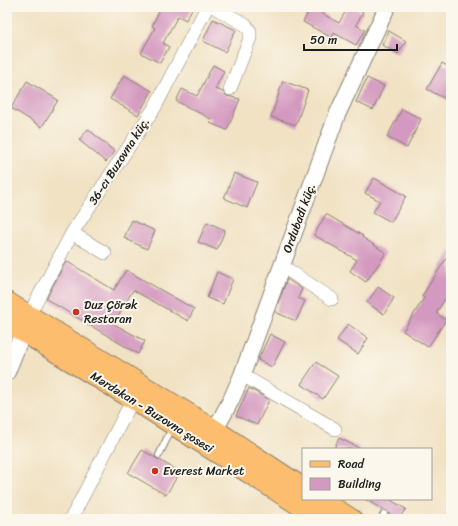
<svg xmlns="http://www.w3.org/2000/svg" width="458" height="526" font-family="Sriracha,sans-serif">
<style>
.building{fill:#d499c0}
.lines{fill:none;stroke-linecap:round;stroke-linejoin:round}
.service-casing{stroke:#867f70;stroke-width:8}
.minor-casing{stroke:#867f70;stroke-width:14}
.tertiary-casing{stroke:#867f70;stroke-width:18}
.primary-casing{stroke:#867f70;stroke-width:22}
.service{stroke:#fff;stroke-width:6}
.minor{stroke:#fff;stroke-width:13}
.tertiary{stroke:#fff;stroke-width:16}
.primary{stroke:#fcbd6e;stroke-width:20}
.poi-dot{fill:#c8321e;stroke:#fbf7ec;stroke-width:1.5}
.labels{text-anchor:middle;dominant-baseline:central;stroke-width:4;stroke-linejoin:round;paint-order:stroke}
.street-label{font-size:12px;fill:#1c1c1c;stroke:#fbf7ec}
.poi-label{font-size:12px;fill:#1c1c1c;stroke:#fbf7ec;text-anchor:start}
</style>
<rect width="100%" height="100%" fill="#fbf7ec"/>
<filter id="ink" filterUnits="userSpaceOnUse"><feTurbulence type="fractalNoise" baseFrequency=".025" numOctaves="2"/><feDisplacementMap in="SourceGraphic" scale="8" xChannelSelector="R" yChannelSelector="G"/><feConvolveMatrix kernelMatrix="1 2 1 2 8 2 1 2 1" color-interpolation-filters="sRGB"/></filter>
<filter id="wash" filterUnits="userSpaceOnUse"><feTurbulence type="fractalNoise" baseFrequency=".012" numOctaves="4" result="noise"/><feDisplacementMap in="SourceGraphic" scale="16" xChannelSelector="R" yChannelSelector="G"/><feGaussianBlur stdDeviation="0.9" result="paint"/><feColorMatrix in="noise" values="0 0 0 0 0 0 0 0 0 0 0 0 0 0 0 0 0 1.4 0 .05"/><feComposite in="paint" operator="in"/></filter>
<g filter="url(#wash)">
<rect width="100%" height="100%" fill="#f1e2c4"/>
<g id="blocks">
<!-- building -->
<path class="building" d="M161 7H193L186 20 178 16 163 43 169 47 160 63 141 53 155 28 152 26Z
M311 7 339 23 348 7H353L363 12 356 25 365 30 356 45 334 33 332 38 303 22Z
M213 19 236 30 225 52 203 41Z
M389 31 406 41 398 54 382 45Z
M442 63 451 68V102L427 89Z
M213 65 224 71 215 89 223 92 227 96 240 99 227 130 210 123 211 119 176 101 182 89 197 96Z
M124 75 152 91 138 115 110 99Z
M367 78 384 86 373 110 356 102Z
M27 81 58 100 42 127 11 108Z
M283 81 308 90 296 125 271 117Z
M402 109 421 119 407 148 387 137Z
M88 129 115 152 106 162 79 140Z
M234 173 257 182 247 208 224 198Z
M374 178 406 196 391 222 373 212 380 201 365 193Z
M326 214 363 236 362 237 386 253 366 282 350 271 357 260 314 235Z
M132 220 155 231 147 249 124 238Z
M207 222 225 230 217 250 198 242Z
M451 251V290L436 313 446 320 428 347 403 331 424 298 422 296Z
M66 261 114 290 126 270 194 309 188 321 133 290 114 324 145 341 138 354 46 299Z
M217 272 233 279 223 304 207 298Z
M287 279 302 289 298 298 305 301 296 321 275 312Z
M378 287 394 298 384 314 367 303Z
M348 324 368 338 358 354 337 340Z
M270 334 285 342 272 367 258 360Z
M316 362 338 376 323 399 301 384Z
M249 388 269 400 257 425 236 416Z
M339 438 361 449H334Z
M142 450 180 472 166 495 128 473Z
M365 499H389L406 509 398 519Z"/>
</g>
</g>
<g filter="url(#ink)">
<use href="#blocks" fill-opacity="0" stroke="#867f70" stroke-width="1"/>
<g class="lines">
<defs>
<path id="service" d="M159 455 172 428
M381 519 384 514"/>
<path id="minor" d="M214 7 246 25 250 31V38L230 89
M72 233 105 253
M282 266 332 299
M29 315 72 233 155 107 207 7
M242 375 335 429
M71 519 133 399"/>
<path id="tertiary" d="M7 372 23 332
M215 430 231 400 242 375 337 115 387 7"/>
<path id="primary" d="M7 302 215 430 303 488
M7 322 133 399 321 519
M320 499 351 519"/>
</defs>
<!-- service casing -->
<use href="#service" class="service-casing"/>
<!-- minor casing -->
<use href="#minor" class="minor-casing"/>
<!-- tertiary casing -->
<use href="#tertiary" class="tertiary-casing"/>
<!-- primary casing -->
<use href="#primary" class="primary-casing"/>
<!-- service -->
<use href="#service" class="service"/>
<!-- minor -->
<use href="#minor" class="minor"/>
<!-- tertiary -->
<use href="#tertiary" class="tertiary"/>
<!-- primary -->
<use href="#primary" class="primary"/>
</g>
</g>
<!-- markers -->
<g class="poi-dot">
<circle cx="76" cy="312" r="4"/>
<circle cx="155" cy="471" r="4"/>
</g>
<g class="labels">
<!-- street labels -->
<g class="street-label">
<text transform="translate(119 161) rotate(-57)">36-cı Buzovna küç.</text>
<text transform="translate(299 218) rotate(-70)">Ordubadi küç.</text>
<text transform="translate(152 412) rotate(32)">Mərdəkan - Buzovna şosesi</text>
</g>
<!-- poi labels -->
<g class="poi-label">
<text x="84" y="305">Duz Çörək<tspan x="84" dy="14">Restoran</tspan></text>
<text x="163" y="471">Everest Market</text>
</g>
</g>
<!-- margin -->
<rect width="458" height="526" fill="none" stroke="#fbf7ec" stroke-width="24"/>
<!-- legend -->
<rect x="302" y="448" width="130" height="52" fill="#fbf7ec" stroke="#a29f99"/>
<rect x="310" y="461" width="20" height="6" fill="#fcbd6e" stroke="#a29f99"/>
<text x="338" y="468" font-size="12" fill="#1c1c1c">Road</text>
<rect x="310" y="478" width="20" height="12" fill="#d499c0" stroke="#a29f99"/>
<text x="338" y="488" font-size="12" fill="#1c1c1c">Building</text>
<!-- scale -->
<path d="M304 44v6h93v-6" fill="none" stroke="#1c1c1c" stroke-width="2"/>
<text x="310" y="44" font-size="12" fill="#1c1c1c" stroke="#fbf7ec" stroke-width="3" paint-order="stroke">50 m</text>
</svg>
